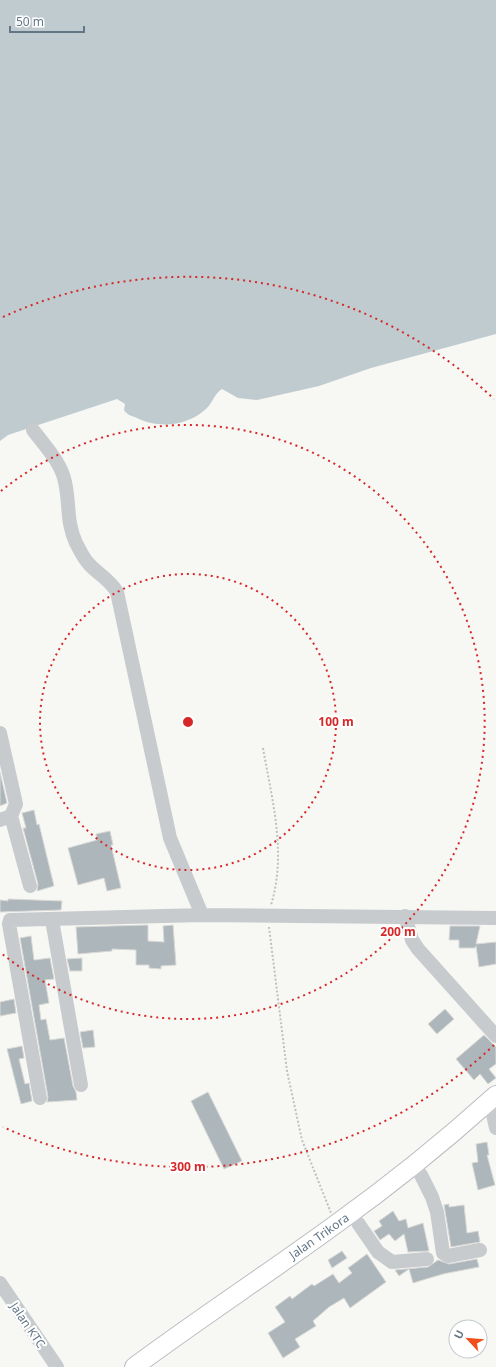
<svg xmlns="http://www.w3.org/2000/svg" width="496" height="1367" font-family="'Noto Sans',sans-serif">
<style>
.water{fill:#c0cbd0}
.building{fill:#adb6bb;stroke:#d9d9d6}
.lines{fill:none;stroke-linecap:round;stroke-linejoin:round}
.major-casing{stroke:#babec2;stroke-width:20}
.path{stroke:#bec1c3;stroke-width:2;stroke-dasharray:2 2;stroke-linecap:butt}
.minor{stroke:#c7cbce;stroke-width:14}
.major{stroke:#fff;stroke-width:18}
.ring{fill:none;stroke:#d62828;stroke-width:2;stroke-dasharray:2 4}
.labels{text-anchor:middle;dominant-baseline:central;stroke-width:4;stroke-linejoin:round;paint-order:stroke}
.street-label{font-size:12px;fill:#647787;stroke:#fff}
.centre{fill:#d62828;stroke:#fff;stroke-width:2}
.ring-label{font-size:12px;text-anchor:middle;font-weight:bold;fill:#d62828;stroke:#fff;stroke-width:4;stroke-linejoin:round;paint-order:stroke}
</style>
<rect width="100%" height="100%" fill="#f7f7f4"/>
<!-- water -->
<path class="water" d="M0 0H496V334L371 368 319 386 257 400 238 398 222 389C214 394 213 402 207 408 189 426 158 429 137 418 132 416 127 415 124 410L125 404 117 399 8 435 0 441Z"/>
<!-- building -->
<path class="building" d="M0 772 7 803 0 806Z
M34 810 37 825 39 824 54 886 37 891 38 884 23 828H26L22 813Z
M110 831 113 845H111L121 888 107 891 104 878 78 885 68 848 97 840 96 834Z
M8 899 62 901 61 910 0 912V900L8 901Z
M148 925V941L164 942 163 926 173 925 176 965 161 966V969L149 968V965H136V950L112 949V951L78 954 76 927Z
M450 926H480L476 944 496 942V964L479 967 476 946 475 948H459V940H449Z
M31 936 34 960 50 958 54 979 45 980 49 1003 39 1005 41 1020 46 1019 50 1040 64 1038 73 1086 76 1092 77 1100 47 1102 48 1097 20 938Z
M82 958V971H70L67 959Z
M14 999 16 1013 0 1016V1002Z
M445 1009 454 1019 437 1034 428 1024Z
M93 1030 95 1047 83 1048 80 1032Z
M484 1035 496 1047V1064L489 1069 496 1078 488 1084 480 1074 474 1080 456 1059Z
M22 1046 24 1058 19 1059 25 1084 29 1083 32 1101 21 1104 7 1049Z
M208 1092 242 1161 224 1169 191 1101Z
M487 1142 489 1155H487L495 1185 478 1190 472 1163 478 1162 476 1144Z
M449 1204V1207L464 1205 467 1233 478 1231 480 1242 451 1247 444 1205Z
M393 1211 399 1221 406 1219 408 1228 423 1223 429 1251 408 1252 404 1234 395 1241 389 1234 380 1240 374 1231 382 1226 379 1221Z
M342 1251 347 1258 332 1268 328 1260Z
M367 1254 386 1282 350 1308 344 1298 329 1307 313 1321 316 1326 295 1339 300 1347 283 1358 268 1333 285 1322 275 1307 290 1296 292 1299 312 1284 314 1286 333 1274 339 1283 352 1273 348 1268Z
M477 1259 479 1267 443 1274 413 1283 409 1269 399 1276 395 1270 428 1267 438 1260 449 1264Z"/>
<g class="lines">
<defs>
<path id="major" d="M134 1367C200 1318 269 1273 336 1224 392 1184 445 1141 496 1095"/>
</defs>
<!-- major casing -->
<use href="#major" class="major-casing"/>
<!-- path -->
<path class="path" d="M263 748C272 800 287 853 271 905
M269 927 287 1071 302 1140 331 1213"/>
<!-- minor -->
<path class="minor" d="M33 430C45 446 61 462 65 482 70 504 66 521 76 543 80 550 83 558 89 564 98 574 110 580 117 592L170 838 202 915
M0 733 16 804 11 816 0 820
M11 816 30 886
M405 916 412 940 418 949 496 1036
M52 920 81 1085
M40 1098 9 924 10 920 202 915 496 918
M490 1101 496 1128
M421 1175 432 1197 437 1212 443 1253 448 1256 480 1250
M358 1223 378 1252 392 1262 427 1259
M0 1283 57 1367"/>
<!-- major -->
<use href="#major" class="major"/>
</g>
<!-- distance rings -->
<g class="ring">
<circle cx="188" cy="722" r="148"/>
<path d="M1 491A297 297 0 1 1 1 953"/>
<path d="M494 1045A445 445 0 0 1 3 1127M3 317A445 445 0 0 1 494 399"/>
</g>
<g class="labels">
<!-- street labels -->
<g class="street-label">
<text transform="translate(319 1236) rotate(-35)">Jalan Trikora</text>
<text transform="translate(28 1325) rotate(56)">Jalan KTC</text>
</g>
</g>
<circle cx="188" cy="722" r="6" class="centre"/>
<g class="ring-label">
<text x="336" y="726">100 m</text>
<text x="398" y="936">200 m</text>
<text x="188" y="1171">300 m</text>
</g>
<!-- north arrow -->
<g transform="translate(468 1339) rotate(296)"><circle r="19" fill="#ffffff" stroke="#c1c9cf"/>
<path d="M0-3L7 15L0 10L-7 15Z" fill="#f04f1b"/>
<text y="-6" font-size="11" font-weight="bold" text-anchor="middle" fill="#647787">U</text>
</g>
<!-- scale -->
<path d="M10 26v6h74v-6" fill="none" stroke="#647787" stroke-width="2"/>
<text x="16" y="26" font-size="12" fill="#647787" stroke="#ffffff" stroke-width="3" paint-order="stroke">50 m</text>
</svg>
